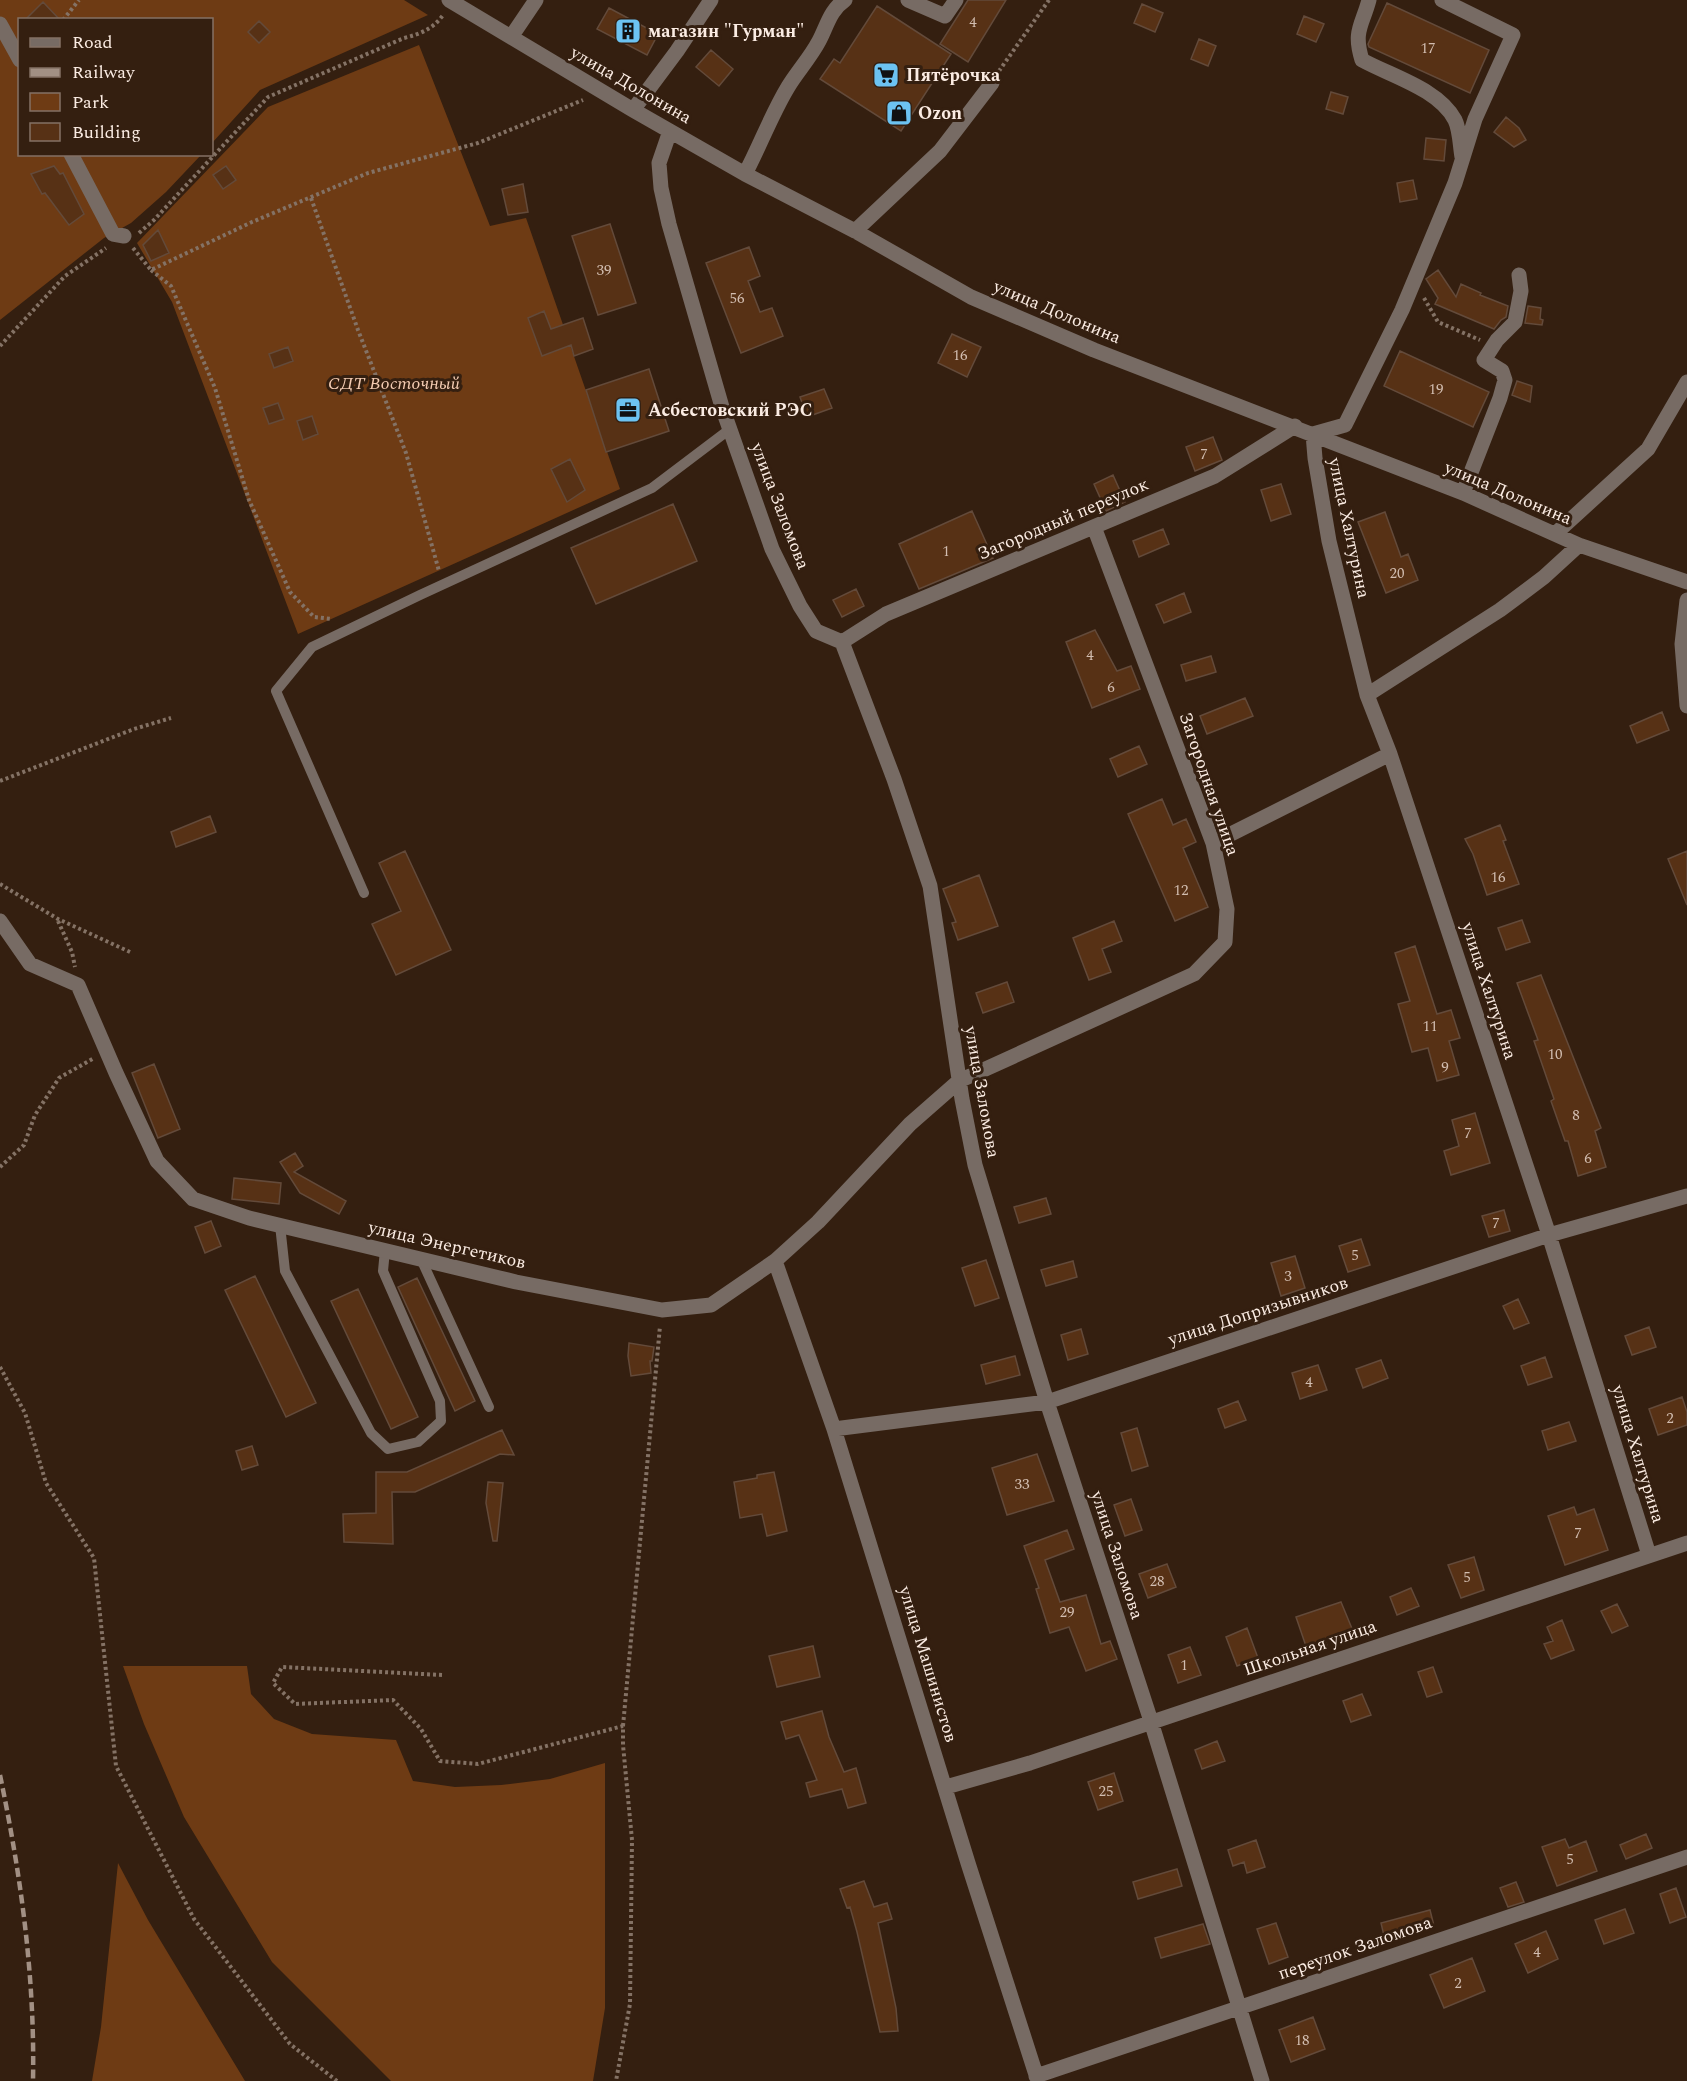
<svg xmlns="http://www.w3.org/2000/svg" width="1687" height="2081" font-family="Spectral,serif">
<style>
.green{fill:#6e3b14}
.building{fill:#573115;stroke:#634a3a;stroke-width:1.5}
.lines{fill:none;stroke-linecap:round;stroke-linejoin:round}
.path{stroke:#847265;stroke-width:4;stroke-dasharray:3 3;stroke-linecap:butt}
.service{stroke:#776b64;stroke-width:10}
.minor{stroke:#776b64;stroke-width:15}
.rail{stroke:#a29084;stroke-width:4.5;stroke-dasharray:9 4.5;stroke-linecap:butt}
.labels{text-anchor:middle;dominant-baseline:central;stroke-width:6;stroke-linejoin:round;paint-order:stroke}
.number-label{font-size:15px;fill:#d2bdb0}
.poi-label{font-size:18px;font-weight:bold;fill:#fbece3;stroke:#341f10;text-anchor:start}
.street-label{font-size:18px;fill:#fbece3;stroke:#341f10}
.park-label{font-size:18px;font-style:italic;fill:#f3cbb1;stroke:#341f10}
</style>
<rect width="100%" height="100%" fill="#341f10"/>
<!-- green -->
<path class="green" d="M0 0H404L428 15 260 90 212 143V20H20V154L201 155 166 192 131 223 104 238 0 320Z
M419 45 490 226 526 218 620 489 298 634 172 302 137 243 268 107Z
M123 1666H247L251 1694 274 1719 312 1734 396 1740 413 1781 455 1787 501 1785 550 1779 605 1763V2008L593 2081H391L272 1962 184 1817 144 1724Z
M118 1863 148 1920 245 2081H92L101 2027Z"/>
<!-- building -->
<path class="building" d="M968 0H1006L968 62 940 44Z
M43 2 60 20H25Z
M1387 3 1489 50 1470 93 1369 47 1368 44Z
M1142 4 1163 13 1155 32 1134 23Z
M877 6 951 54 901 131 820 79 834 59 840 63Z
M609 8 658 34 647 55 597 29Z
M1304 16 1324 24 1316 42 1297 34Z
M259 21 270 32 259 43 248 32Z
M1199 39 1216 46 1208 66 1191 59Z
M711 50 733 69 719 86 696 67Z
M1331 92 1348 97 1343 114 1326 109Z
M1506 117 1519 128 1526 140 1514 147 1494 132Z
M1426 138 1446 140 1444 161 1424 159Z
M54 166 60 174 63 173 84 214 69 225 45 193 42 194 31 174Z
M226 166 236 180 223 189 213 175Z
M1413 180 1417 199 1400 202 1397 183Z
M523 184 528 212 508 215 502 189Z
M610 224 636 303 598 315 572 236Z
M158 230 169 253 151 261 143 245Z
M749 247 760 276 748 281 760 312 772 308 783 336 741 353 706 263Z
M1438 270 1456 297 1461 284 1481 293 1480 295 1508 306 1506 317 1501 320 1494 329 1435 304 1438 298 1426 279Z
M1528 306 1541 308 1540 319 1543 320 1542 325 1525 323Z
M544 311 551 329 583 318 593 349 574 356 571 345 542 356 528 318Z
M952 334 981 347 967 377 938 363Z
M288 347 293 361 274 368 269 354Z
M1400 351 1489 392 1473 427 1384 386Z
M649 369 669 431 606 452 586 390Z
M1517 381 1532 386 1530 402 1512 395Z
M824 389 832 408 807 417 800 397Z
M278 403 284 419 269 424 263 408Z
M312 416 318 434 303 440 297 421Z
M1213 437 1222 460 1195 471 1186 447Z
M570 459 585 490 567 502 551 469Z
M1113 475 1125 502 1106 511 1094 484Z
M1281 484 1291 514 1271 521 1261 490Z
M673 504 697 561 596 604 571 548Z
M972 511 993 558 919 589 899 544Z
M1385 512 1401 557 1408 554 1418 580 1386 593 1358 522Z
M1163 529 1169 544 1139 557 1133 541Z
M856 589 864 606 842 617 833 600Z
M1184 593 1191 612 1164 623 1156 605Z
M1095 630 1117 671 1131 666 1140 689 1092 708 1066 642Z
M1211 656 1216 672 1186 681 1181 665Z
M1245 698 1253 716 1207 734 1200 716Z
M1662 712 1669 730 1637 743 1630 726Z
M1139 746 1147 764 1118 777 1110 759Z
M1162 799 1173 825 1186 819 1196 842 1183 848 1208 907 1175 921 1128 814Z
M210 816 216 832 176 847 171 832Z
M1500 825 1506 840 1503 841 1519 884 1487 895 1473 854 1465 839Z
M405 851 451 950 396 975 372 924 401 911 379 863Z
M1687 851V905L1668 859Z
M979 875 998 926 958 940 952 923 956 922 943 889Z
M1522 920 1530 942 1506 950 1498 928Z
M1114 921 1122 941 1102 949 1111 972 1089 980 1073 938Z
M1415 946 1437 1014 1451 1010 1460 1038 1449 1041 1459 1075 1437 1081 1428 1048 1412 1052 1398 1004 1410 1001 1395 953Z
M1541 975 1601 1128 1595 1131 1606 1167 1578 1176 1568 1141H1565L1551 1101 1554 1099 1534 1041 1538 1040 1517 983Z
M1007 982 1014 1002 983 1013 976 993Z
M154 1064 180 1129 158 1138 132 1073Z
M1475 1113 1490 1163 1451 1175 1444 1151 1459 1146 1452 1120Z
M295 1153 303 1166 294 1172 346 1201 339 1214 300 1193 280 1162Z
M234 1178 281 1183 279 1204 232 1199Z
M1046 1198 1051 1214 1019 1223 1014 1207Z
M1504 1210 1510 1231 1489 1237 1482 1216Z
M211 1221 221 1246 205 1253 195 1227Z
M1361 1239 1370 1265 1348 1272 1339 1246Z
M1295 1256 1305 1288 1281 1296 1271 1263Z
M986 1260 999 1298 975 1306 962 1268Z
M1073 1261 1077 1277 1046 1286 1041 1270Z
M255 1276 316 1403 286 1417 225 1290Z
M417 1278 475 1401 455 1411 398 1287Z
M358 1289 418 1417 391 1429 331 1301Z
M1518 1299 1529 1323 1514 1329 1503 1306Z
M1649 1327 1656 1347 1632 1355 1625 1336Z
M1081 1329 1088 1354 1068 1360 1061 1335Z
M629 1343 654 1347 652 1361H650L651 1373 631 1376 628 1356Z
M1015 1356 1020 1375 986 1384 981 1365Z
M1545 1357 1552 1377 1528 1385 1521 1366Z
M1381 1360 1388 1378 1363 1388 1356 1369Z
M1318 1365 1327 1390 1300 1399 1292 1373Z
M1682 1397 1687 1412V1425L1658 1435 1649 1409Z
M1238 1401 1246 1420 1225 1428 1218 1409Z
M1569 1422 1576 1441 1548 1450 1542 1431Z
M1137 1428 1148 1466 1132 1471 1121 1433Z
M502 1430 514 1455 500 1454 415 1492H392L393 1544 344 1542 343 1514 376 1513V1472H407Z
M252 1446 258 1465 242 1470 236 1451Z
M1037 1454 1054 1501 1007 1515 992 1468Z
M774 1472 787 1531 767 1536 762 1514 740 1518 734 1482 757 1478V1475Z
M488 1482 503 1483 497 1541H493L486 1503Z
M1131 1499 1142 1530 1125 1536 1114 1505Z
M1574 1507 1577 1515 1594 1509 1608 1550 1565 1565 1548 1516Z
M1067 1530 1074 1549 1045 1560 1060 1602 1086 1595 1101 1644 1110 1641 1117 1659 1086 1671 1069 1627 1050 1633 1036 1589 1039 1588 1024 1546Z
M1474 1557 1484 1590 1461 1598 1448 1565Z
M1167 1564 1176 1587 1148 1598 1139 1574Z
M1411 1588 1419 1606 1397 1615 1390 1597Z
M1341 1602 1353 1631 1325 1640 1328 1648 1309 1655 1296 1617Z
M1617 1604 1628 1626 1612 1633 1601 1611Z
M1562 1620 1574 1650 1551 1659 1544 1644 1553 1641 1547 1627Z
M1247 1628 1258 1658 1237 1666 1226 1637Z
M813 1646 820 1677 777 1687 769 1656Z
M1190 1647 1201 1675 1178 1683 1168 1655Z
M1433 1667 1442 1692 1427 1697 1418 1672Z
M1362 1694 1371 1715 1351 1722 1343 1701Z
M822 1711 829 1737 844 1772 856 1768 866 1803 848 1808 842 1789 810 1797 806 1783 817 1780 799 1735 786 1739 781 1722Z
M1217 1741 1225 1761 1202 1769 1195 1750Z
M1114 1773 1123 1801 1098 1810 1088 1782Z
M1646 1834 1652 1848 1626 1859 1620 1845Z
M1565 1839 1569 1848 1586 1841 1597 1871 1557 1886 1542 1847Z
M1256 1840 1265 1867 1247 1873 1244 1862 1233 1866 1228 1850Z
M1177 1869 1182 1886 1138 1899 1133 1882Z
M864 1881 874 1907 887 1903 892 1919 878 1923 896 2008 898 2031 880 2032 857 1932 850 1907 847 1908 840 1889Z
M1516 1882 1524 1902 1508 1907 1500 1888Z
M1676 1888 1686 1917 1670 1923 1660 1894Z
M1625 1909 1634 1933 1604 1944 1595 1920Z
M1430 1910 1434 1926 1385 1940 1381 1923Z
M1276 1923 1288 1957 1269 1964 1257 1929Z
M1203 1924 1210 1944 1161 1958 1155 1938Z
M1546 1931 1558 1959 1528 1973 1515 1944Z
M1472 1958 1485 1991 1444 2008 1430 1975Z
M1313 2017 1325 2049 1291 2062 1279 2030Z"/>
<g class="lines">
<!-- path -->
<path class="path" d="M63 20 79 0
M999 71 1049 0
M311 198 358 330 406 453 439 571
M139 233 154 220 268 97 404 38C420 34 433 29 443 15
M133 248 151 270 252 222 368 173 478 143 583 100
M151 270 171 286 215 388 249 500 290 592 314 617 332 619
M1424 298 1438 322 1480 340
M0 346 65 276 106 248
M0 781 134 729 171 718
M0 884 58 919 130 952
M58 921 72 952 75 967
M0 1167 24 1145 35 1115 59 1078 94 1058
M0 1367 25 1413 46 1483 94 1558 116 1766 194 1919 290 2044 337 2081
M442 1675 282 1667 273 1683 295 1704 393 1700 421 1729 440 1761 478 1764 623 1726V1745L632 1840 630 2004 616 2081
M623 1726 660 1326"/>
<!-- service -->
<path class="service" d="M364 893 276 691 312 647 420 595 652 488 730 429
M280 1225 285 1271 371 1433 388 1449 418 1442 441 1421 440 1401 383 1271 385 1250
M421 1259 489 1407"/>
<!-- minor -->
<path class="minor" d="M449 0 633 110 745 174 855 231 971 297 1094 350 1463 493 1579 545 1687 582
M908 0 945 16 956 0
M1369 0C1362 26 1353 31 1362 60 1391 76 1439 89 1455 120 1460 130 1460 146 1462 157
M1442 0 1513 35 1475 119 1455 183 1402 310 1345 425 1313 434 1315 458 1329 541 1367 695 1390 754 1549 1235 1649 1555
M0 24 20 60
M511 37 536 0
M633 110 677 51 711 0
M670 131 659 163 661 188 669 224 722 407 772 549 800 606 816 631 842 642 894 779 930 886 962 1099 975 1165 1047 1402 1149 1715 1262 2081
M71 154 113 234 124 236
M745 174C760 146 771 115 788 87 797 72 810 58 819 41 827 26 830 10 845 0
M855 231 940 151 992 83
M1463 493 1500 398 1505 380 1502 371 1484 360 1497 340 1515 322 1521 291 1519 275
M1555 534 1648 449 1687 382
M1687 600 1682 644 1687 706
M842 642 886 614 1215 476 1295 426
M1367 695 1500 610 1544 577 1579 545
M1213 843 1390 754
M0 921 30 964 78 985 116 1073 157 1161 193 1199 249 1218 516 1282 662 1310 711 1305 775 1261 818 1222 910 1124 959 1081 1194 974 1225 942 1227 909 1213 843 1094 527
M775 1261 834 1429 968 1863 1038 2081
M834 1429 1047 1402 1549 1235 1687 1196
M946 1787 1030 1763 1687 1543
M1036 2076 1687 1857"/>
<!-- rail -->
<path class="rail" d="M0 1775C21 1876 35 1977 33 2081"/>
</g>
<!-- icons -->
<defs>
<symbol id="building-square" viewBox="-11 -11 22 22"><rect x="-9" y="-9" width="18" height="18" rx="4" fill="#6cc3f2" stroke="#341f10"/><path d="M-4-6H4V6H1V3H-1V6H-4ZM-2.5-4.3h1.7v1.8h-1.7ZM.8-4.3h1.7v1.8H.8ZM-2.5-1h1.7V.8h-1.7ZM.8-1h1.7V.8H.8Z" fill="#111"/></symbol>
<symbol id="supermarket-square" viewBox="-11 -11 22 22"><rect x="-9" y="-9" width="18" height="18" rx="4" fill="#6cc3f2" stroke="#341f10"/><path d="M-6-5.5h2.5l.6 2H6L4.5 2H-2.5L-4.4-4H-6ZM-1.5 3.2a1.3 1.3 0 1 0 .1 0ZM3 3.2a1.3 1.3 0 1 0 .1 0Z" fill="#111"/></symbol>
<symbol id="shop-square" viewBox="-11 -11 22 22"><rect x="-9" y="-9" width="18" height="18" rx="4" fill="#6cc3f2" stroke="#341f10"/><path d="M-5-2.5h2.3a2.7 3.5 0 0 1 5.4 0H5L5.5 6h-11ZM-1.5-2.5h3a1.5 2.3 0 0 0-3 0Z" fill="#111"/></symbol>
<symbol id="office-square" viewBox="-11 -11 22 22"><rect x="-9" y="-9" width="18" height="18" rx="4" fill="#6cc3f2" stroke="#341f10"/><path d="M-6-3h4V-5.5h4V-3h4V5H-6ZM-1-4.5V-3h2v-1.5ZM-6 0V1H6V0Z" fill="#111"/></symbol>
</defs>
<g fill-rule="evenodd">
<use href="#building-square" x="613" y="16" width="30" height="30"/>
<use href="#supermarket-square" x="871" y="60" width="30" height="30"/>
<use href="#shop-square" x="884" y="98" width="30" height="30"/>
<use href="#office-square" x="613" y="395" width="30" height="30"/>
</g>
<g class="labels">
<!-- number labels -->
<g class="number-label">
<text x="973" y="22">4</text>
<text x="1428" y="48">17</text>
<text x="604" y="270">39</text>
<text x="737" y="298">56</text>
<text x="960" y="355">16</text>
<text x="1436" y="389">19</text>
<text x="1204" y="454">7</text>
<text x="946" y="551">1</text>
<text x="1397" y="573">20</text>
<text x="1090" y="655">4</text>
<text x="1111" y="687">6</text>
<text x="1498" y="877">16</text>
<text x="1181" y="890">12</text>
<text x="1430" y="1026">11</text>
<text x="1555" y="1054">10</text>
<text x="1445" y="1067">9</text>
<text x="1576" y="1115">8</text>
<text x="1468" y="1133">7</text>
<text x="1588" y="1158">6</text>
<text x="1496" y="1223">7</text>
<text x="1355" y="1255">5</text>
<text x="1288" y="1276">3</text>
<text x="1309" y="1382">4</text>
<text x="1670" y="1418">2</text>
<text x="1022" y="1484">33</text>
<text x="1578" y="1533">7</text>
<text x="1467" y="1577">5</text>
<text x="1157" y="1581">28</text>
<text x="1067" y="1612">29</text>
<text x="1184" y="1665">1</text>
<text x="1106" y="1791">25</text>
<text x="1570" y="1859">5</text>
<text x="1537" y="1952">4</text>
<text x="1458" y="1983">2</text>
<text x="1302" y="2040">18</text>
</g>
<!-- poi labels -->
<g class="poi-label">
<text x="648" y="31">магазин "Гурман"</text>
<text x="906" y="75">Пятёрочка</text>
<text x="918" y="113">Ozon</text>
<text x="648" y="410">Асбестовский РЭС</text>
</g>
<!-- street labels -->
<g class="street-label">
<text transform="translate(631 85) rotate(30)">улица Долонина</text>
<text transform="translate(1057 312) rotate(23)">улица Долонина</text>
<text transform="translate(1508 493) rotate(23)">улица Долонина</text>
<text transform="translate(780 506) rotate(69)">улица Заломова</text>
<text transform="translate(1063 519) rotate(-23)">Загородный переулок</text>
<text transform="translate(1349 528) rotate(78)">улица Халтурина</text>
<text transform="translate(1209 784) rotate(71)">Загородная улица</text>
<text transform="translate(1489 991) rotate(72)">улица Халтурина</text>
<text transform="translate(982 1092) rotate(80)">улица Заломова</text>
<text transform="translate(447 1245) rotate(13)">улица Энергетиков</text>
<text transform="translate(1258 1311) rotate(-18)">улица Допризывников</text>
<text transform="translate(1638 1454) rotate(73)">улица Халтурина</text>
<text transform="translate(1117 1555) rotate(72)">улица Заломова</text>
<text transform="translate(1310 1648) rotate(-19)">Школьная улица</text>
<text transform="translate(928 1664) rotate(73)">улица Машинистов</text>
<text transform="translate(1355 1948) rotate(-19)">переулок Заломова</text>
</g>
<!-- park labels -->
<g class="park-label">
<text x="394" y="383">СДТ Восточный</text>
</g>
</g>
<!-- legend -->
<rect x="18" y="18" width="195" height="138" fill="#341f10" stroke="#847164" stroke-width="1.5"/>
<rect x="30" y="38" width="30" height="9" fill="#776b64" stroke="#847164" stroke-width="1.5"/>
<text x="72" y="48" font-size="18" fill="#fbece3">Road</text>
<rect x="30" y="68" width="30" height="9" fill="#a29084" stroke="#847164" stroke-width="1.5"/>
<text x="72" y="78" font-size="18" fill="#fbece3">Railway</text>
<rect x="30" y="93" width="30" height="18" fill="#6e3b14" stroke="#847164" stroke-width="1.5"/>
<text x="72" y="108" font-size="18" fill="#fbece3">Park</text>
<rect x="30" y="123" width="30" height="18" fill="#573115" stroke="#847164" stroke-width="1.5"/>
<text x="72" y="138" font-size="18" fill="#fbece3">Building</text>
</svg>
